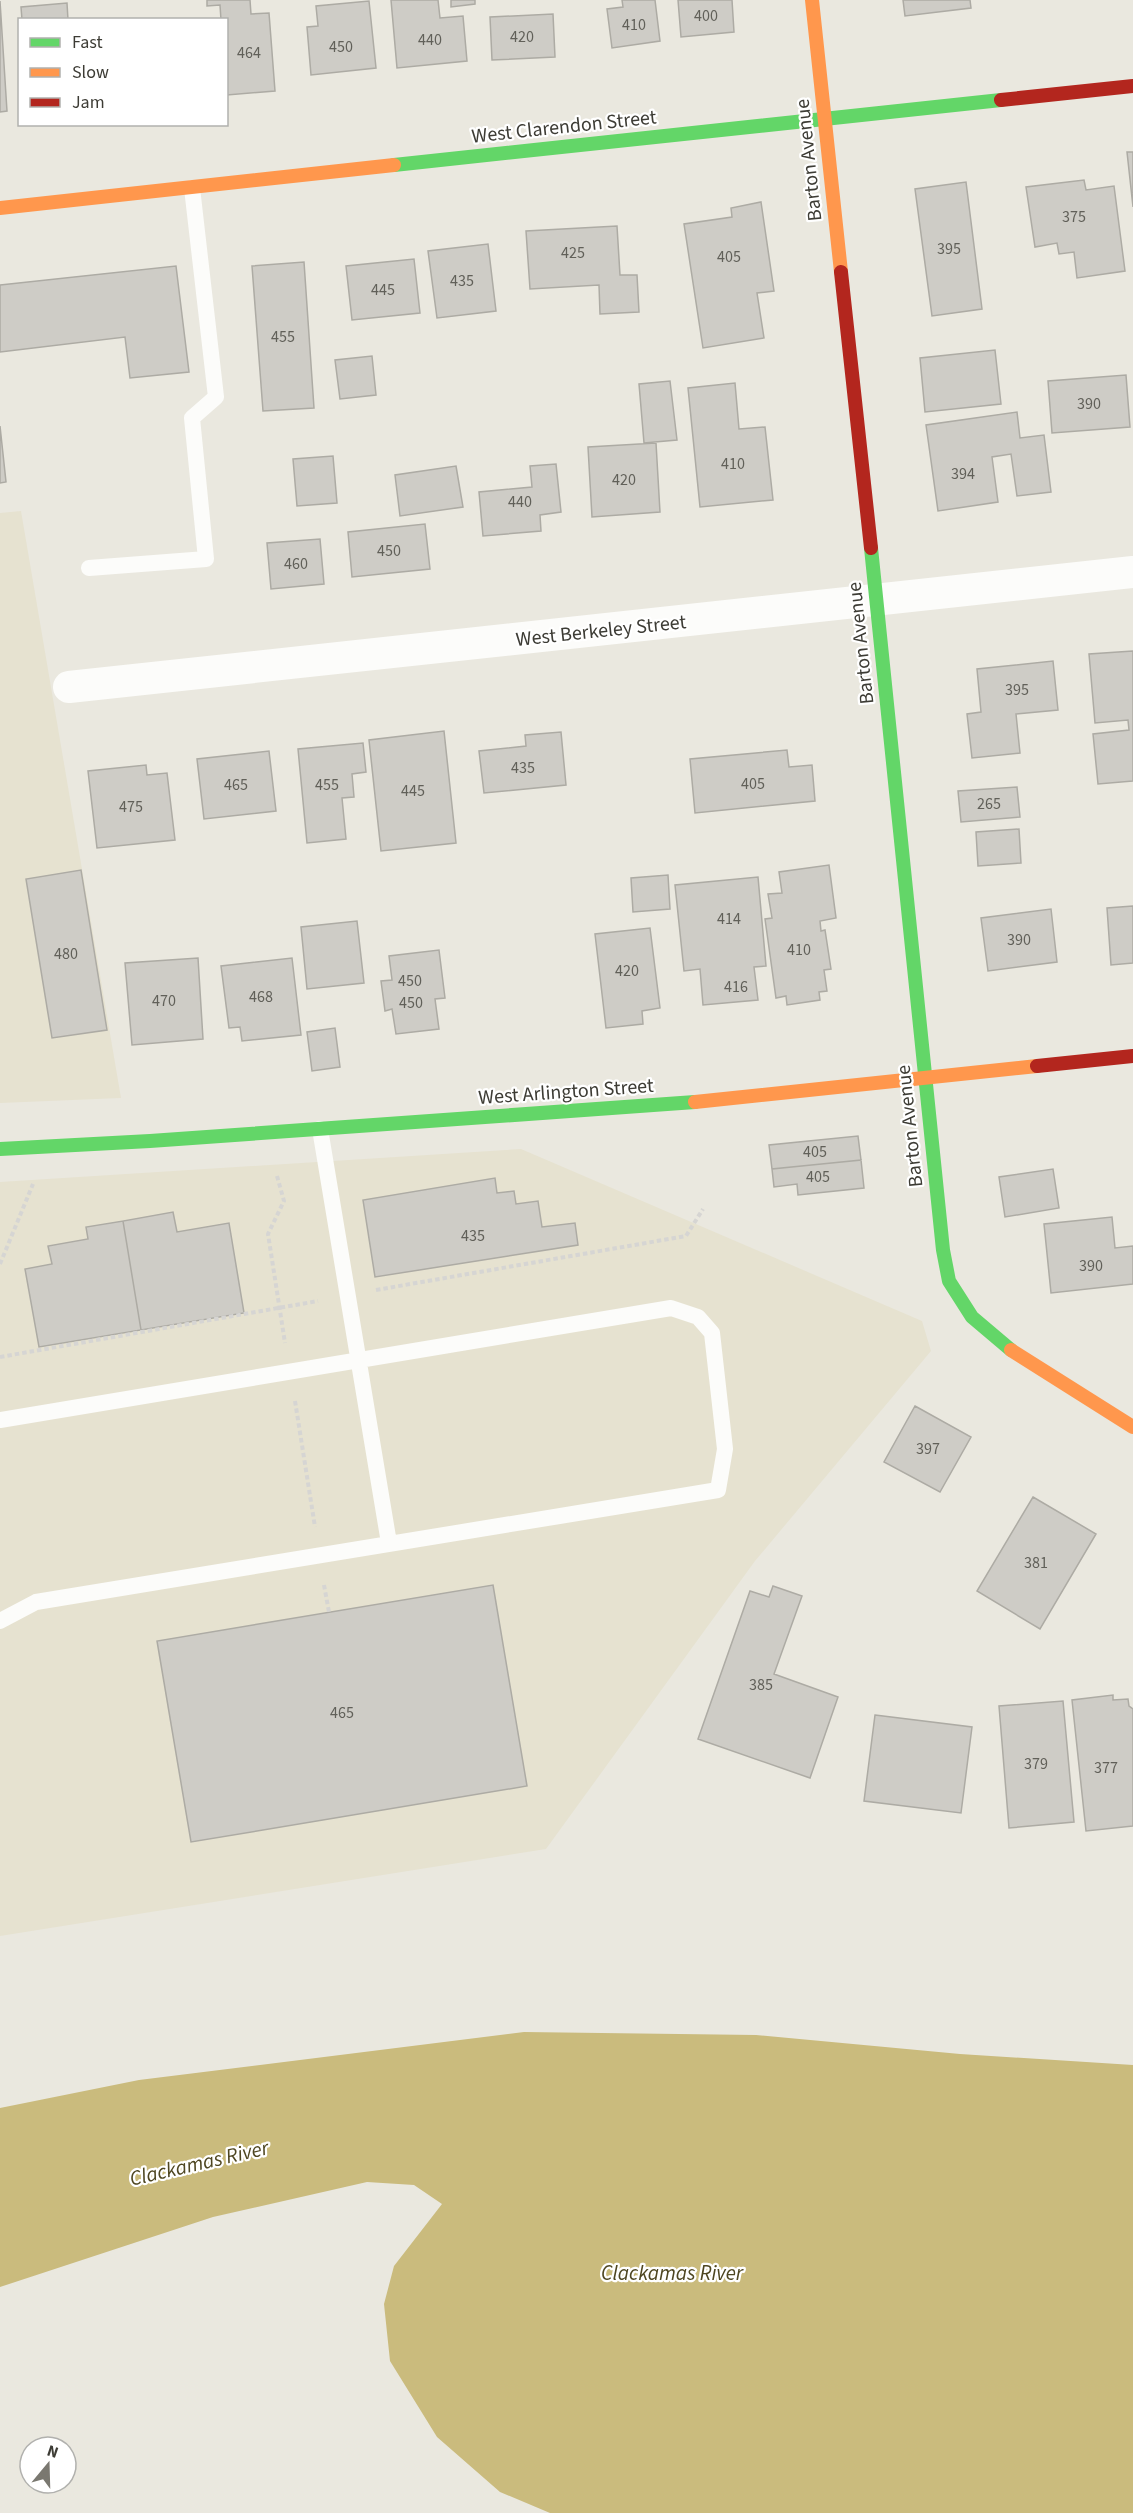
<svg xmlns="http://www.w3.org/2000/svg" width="1133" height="2513" font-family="'Source Sans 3',sans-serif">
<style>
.built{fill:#e6e2d0}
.water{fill:#cabb7d}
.building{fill:#ceccc6;stroke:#adaba4;stroke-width:1.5}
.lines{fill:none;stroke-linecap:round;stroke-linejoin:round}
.path{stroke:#d6d5d3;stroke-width:4;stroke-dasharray:4.5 3;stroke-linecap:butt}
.lane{stroke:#fcfcfa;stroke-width:16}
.street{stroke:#fcfcfa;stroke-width:32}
.fast{stroke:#63d668;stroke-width:14}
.slow{stroke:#ff974d;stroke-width:14}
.jam{stroke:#b3261e;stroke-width:14}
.labels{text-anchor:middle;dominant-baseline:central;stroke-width:4.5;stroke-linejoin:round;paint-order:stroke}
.number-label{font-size:16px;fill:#616059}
.street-label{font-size:20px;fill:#3d3c35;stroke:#fff}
.water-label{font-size:21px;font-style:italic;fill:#4e4621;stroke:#fff}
</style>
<rect width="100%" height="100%" fill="#eae8df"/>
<!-- built -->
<path class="built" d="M21 511 121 1098 0 1103V513Z
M521 1149 922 1321 931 1351 755 1561 546 1849 0 1936V1182Z"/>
<!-- water -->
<path class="water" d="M524 2032 756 2035 960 2054 1133 2065V2513H550L500 2492 437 2437 390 2361 384 2304 394 2266 442 2204 414 2185 367 2182 213 2217 0 2287V2108L139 2080Z"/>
<!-- building -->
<path class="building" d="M207 0H250L251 14 269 13 275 91 227 95 226 20H221L220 5 207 6Z
M391 0H438L440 18 463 16 467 61 397 68Z
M451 0H475V4L451 7Z
M622 0H655L660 41 612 48 607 9 623 7Z
M678 0H732L734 32 681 37Z
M903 0H970L971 8 905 16Z
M0 1 7 111 0 112Z
M369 1 376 68 311 75 307 27 318 26 316 6Z
M67 3 68 20H22L21 7Z
M553 14 555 57 492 60 490 17Z
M1127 152H1133V207Z
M1084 180 1086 190 1114 186 1125 271 1077 278 1074 252 1059 254 1057 243 1035 247 1026 187Z
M966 182 982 309 932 316 915 189Z
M761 202 774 291 757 293 764 338 703 348 684 224 732 217 731 208Z
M617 226 620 275H637L639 312 600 314 599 285 530 289 526 231Z
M488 244 496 311 437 318 428 251Z
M414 259 420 313 352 320 346 266Z
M304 262 314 408 263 411 252 266Z
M176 266 189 372 130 378 125 337 0 352V285Z
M995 350 1001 404 925 412 920 358Z
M372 356 376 395 340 399 335 360Z
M1126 375 1130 427 1052 433 1048 381Z
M670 381 677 440 644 443 639 384Z
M735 383 739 429 765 427 773 500 700 507 688 388Z
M1017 412 1020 438 1044 435 1051 492 1017 496 1011 454 992 457 998 502 938 511 926 425Z
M0 426 6 482 0 483Z
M656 443 660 512 592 517 588 447Z
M333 456 337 503 297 506 293 459Z
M556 464 561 512 540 515 541 531 483 536 479 492 532 487 530 466Z
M456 466 463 507 400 516 395 475Z
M425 524 430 569 352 577 348 532Z
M320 539 324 584 271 589 267 543Z
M1133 651V781L1098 784 1093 734 1129 730 1128 720 1095 723 1089 654Z
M1053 661 1058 710 1016 714 1020 753 972 758 967 714 981 712 977 669Z
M444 731 456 843 381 851 369 740Z
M561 732 566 785 484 793 479 751 526 746 525 735Z
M363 743 366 772 352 774 354 797 342 798 346 839 307 843 298 749Z
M787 750 789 767 812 765 815 801 695 813 690 759Z
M269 751 276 811 204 819 197 759Z
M146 765 147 775 167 773 175 840 97 848 88 771Z
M1017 787 1020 817 961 822 958 791Z
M1019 829 1021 863 978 866 976 832Z
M829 865 836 918 820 921 821 931 825 930 831 969 824 970 827 991 819 992 820 1000 787 1005 786 996 776 998 765 919 772 918 768 894 782 893 779 872Z
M81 870 107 1030 52 1038 26 879Z
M668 875 670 909 633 912 631 878Z
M758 877 766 966 754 967 758 1000 703 1005 700 969 684 971 675 885Z
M1133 906V963L1111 965 1107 908Z
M1051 909 1057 962 988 971 981 918Z
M357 921 364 983 307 989 301 927Z
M650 928 660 1008 642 1011 643 1024 606 1028 595 934Z
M439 950 445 998 435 999 439 1029 396 1034 392 1009 385 1011 381 981 392 980 389 956Z
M198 958 203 1039 132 1045 125 963Z
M292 958 301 1035 242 1041 240 1027 229 1028 221 966Z
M335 1028 340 1067 312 1071 307 1032Z
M858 1136 861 1160 772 1169 769 1145Z
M861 1160 864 1188 798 1195 797 1184 774 1187 772 1169Z
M1053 1169 1059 1208 1005 1217 999 1177Z
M495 1178 497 1193 514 1191 516 1204 538 1201 542 1227 575 1223 578 1245 375 1277 363 1200Z
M173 1212 177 1232 229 1223 244 1313 141 1330 123 1221Z
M1112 1217 1115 1248 1133 1246V1284L1051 1293 1044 1224Z
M123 1221 141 1330 39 1347 25 1269 52 1264 48 1246 88 1239 86 1227Z
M915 1406 971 1437 940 1492 884 1462Z
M1033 1497 1096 1534 1040 1629 977 1591Z
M493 1585 527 1786 191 1842 157 1641Z
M773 1586 802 1596 774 1674 838 1697 810 1778 698 1739 750 1591 769 1597Z
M1113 1695V1700L1128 1699 1129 1706 1133 1709V1826L1086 1831 1072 1700Z
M1063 1701 1074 1822 1009 1828 999 1706Z
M875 1715 972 1727 961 1813 864 1801Z"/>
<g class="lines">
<!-- path -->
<path class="path" d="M277 1176 284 1201 268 1234 285 1343
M0 1264 33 1184
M376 1290 686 1236 703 1209
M0 1357 318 1301
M295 1401 315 1527
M324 1585 329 1612"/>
<!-- lane -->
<path class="lane" d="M89 568 206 559 192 418 216 397 192 188
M320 1129 389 1543
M0 1420 671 1308 698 1317 712 1333 725 1449 718 1490 36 1602 0 1621"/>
<!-- street -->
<path class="street" d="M69 687 1133 572"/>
<!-- fast -->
<path class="fast" d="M394 165 1001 100
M871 548 943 1250 949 1281 972 1317 1011 1350
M0 1149 150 1141 695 1102"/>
<!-- slow -->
<path class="slow" d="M812 0 841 272
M0 208 394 165
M695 1102 1037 1066
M1011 1350 1133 1427"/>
<!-- jam -->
<path class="jam" d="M1001 100 1133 86
M841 272 871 548
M1037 1066 1133 1056"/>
</g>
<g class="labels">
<!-- number labels -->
<g class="number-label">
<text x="706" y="16">400</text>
<text x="634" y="25">410</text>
<text x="522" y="37">420</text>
<text x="430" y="40">440</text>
<text x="341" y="47">450</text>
<text x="249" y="53">464</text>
<text x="1074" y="217">375</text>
<text x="949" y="249">395</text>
<text x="573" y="253">425</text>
<text x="729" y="257">405</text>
<text x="462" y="281">435</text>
<text x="383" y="290">445</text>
<text x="283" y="337">455</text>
<text x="1089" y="404">390</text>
<text x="733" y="464">410</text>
<text x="963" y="474">394</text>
<text x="624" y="480">420</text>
<text x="520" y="502">440</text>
<text x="389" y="551">450</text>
<text x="296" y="564">460</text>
<text x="1017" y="690">395</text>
<text x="523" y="768">435</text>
<text x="753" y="784">405</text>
<text x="236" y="785">465</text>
<text x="327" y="785">455</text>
<text x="413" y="791">445</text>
<text x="989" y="804">265</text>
<text x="131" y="807">475</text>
<text x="729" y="919">414</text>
<text x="1019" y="940">390</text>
<text x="799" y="950">410</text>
<text x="66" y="954">480</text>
<text x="627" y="971">420</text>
<text x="410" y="981">450</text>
<text x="736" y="987">416</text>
<text x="261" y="997">468</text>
<text x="164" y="1001">470</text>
<text x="411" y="1003">450</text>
<text x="815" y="1152">405</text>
<text x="818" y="1177">405</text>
<text x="473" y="1236">435</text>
<text x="1091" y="1266">390</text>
<text x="928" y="1449">397</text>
<text x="1036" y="1563">381</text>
<text x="761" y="1685">385</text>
<text x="342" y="1713">465</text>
<text x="1036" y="1764">379</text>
<text x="1106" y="1768">377</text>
</g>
<!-- street labels -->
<g class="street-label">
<text transform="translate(564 127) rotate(-6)">West Clarendon Street</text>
<text transform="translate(809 160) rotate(-96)">Barton Avenue</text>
<text transform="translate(601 631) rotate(-6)">West Berkeley Street</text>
<text transform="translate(861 643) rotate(-96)">Barton Avenue</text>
<text transform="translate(566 1092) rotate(-4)">West Arlington Street</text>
<text transform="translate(910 1126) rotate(-96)">Barton Avenue</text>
</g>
<!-- water labels -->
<g class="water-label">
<text transform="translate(199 2163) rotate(-13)">Clackamas River</text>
<text x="672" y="2273">Clackamas River</text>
</g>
</g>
<!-- legend -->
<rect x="18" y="18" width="210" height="108" fill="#ffffff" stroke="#b1b1ae" stroke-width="1.5"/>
<rect x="30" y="38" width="30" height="9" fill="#63d668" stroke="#b1b1ae" stroke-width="1.5"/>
<text x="72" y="48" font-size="18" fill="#3d3c35">Fast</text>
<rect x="30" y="68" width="30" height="9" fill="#ff974d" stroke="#b1b1ae" stroke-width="1.5"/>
<text x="72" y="78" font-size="18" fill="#3d3c35">Slow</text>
<rect x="30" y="98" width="30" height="9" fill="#b3261e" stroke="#b1b1ae" stroke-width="1.5"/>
<text x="72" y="108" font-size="18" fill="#3d3c35">Jam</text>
<!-- north arrow -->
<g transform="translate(48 2465) rotate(19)"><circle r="28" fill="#ffffff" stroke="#b1b1ae" stroke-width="1.5"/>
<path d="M0-4.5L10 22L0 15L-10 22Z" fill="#7a7870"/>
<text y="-9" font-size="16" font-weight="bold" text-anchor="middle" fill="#3d3c35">N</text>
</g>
</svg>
